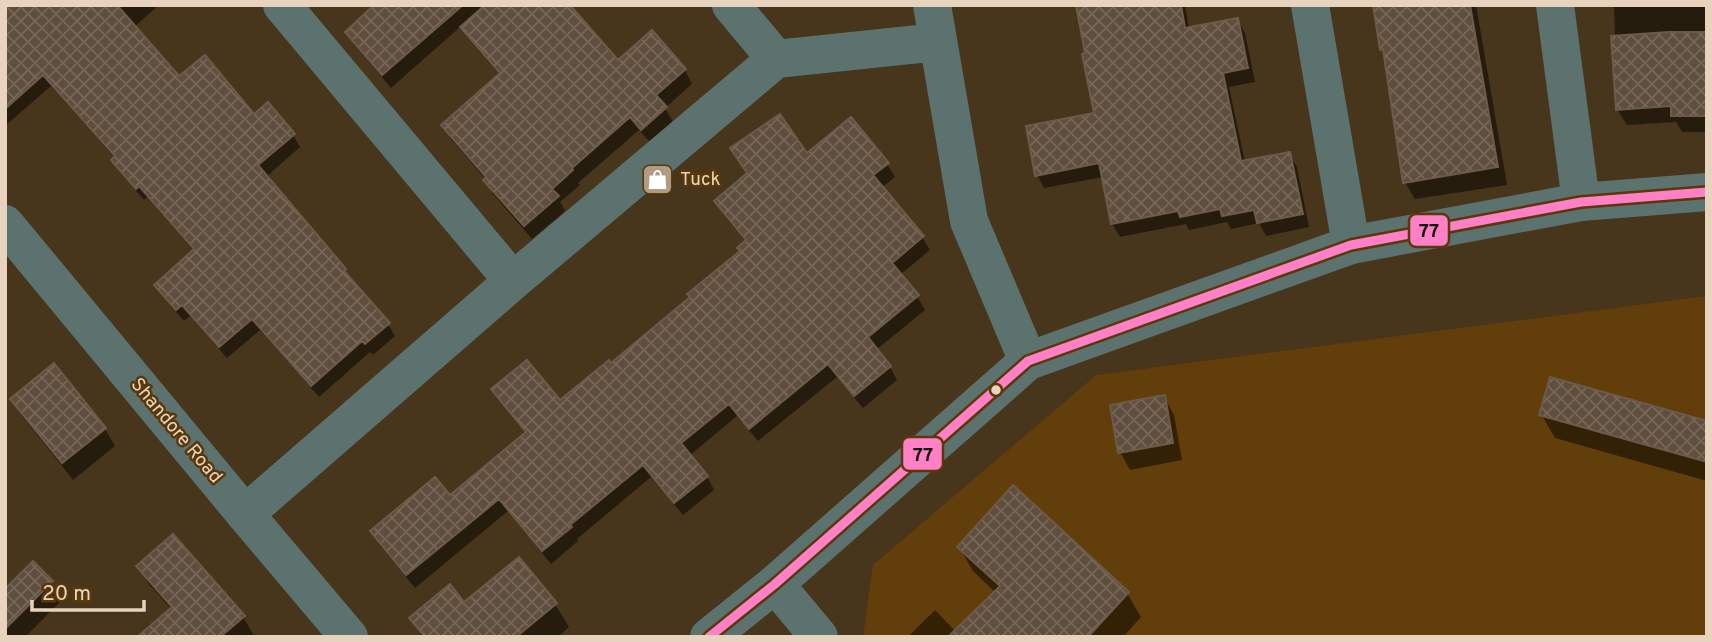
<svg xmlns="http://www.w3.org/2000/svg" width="1712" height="642" font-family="Overpass,sans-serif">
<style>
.built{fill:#613e0a}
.shadow{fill:#0007}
.building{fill:url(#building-cross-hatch);stroke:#6c5b4b;stroke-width:2}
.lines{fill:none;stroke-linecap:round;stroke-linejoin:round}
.minor{stroke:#5b726e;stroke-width:38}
.tertiary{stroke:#5b726e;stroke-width:38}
.bus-1-casing{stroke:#59380a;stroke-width:14}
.bus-1{stroke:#ff80c5;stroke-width:9}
.bus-dot{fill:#e8d4be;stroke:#59380a;stroke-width:2.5}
.labels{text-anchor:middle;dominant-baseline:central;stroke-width:5;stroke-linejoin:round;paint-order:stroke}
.poi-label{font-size:19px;fill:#e8d4be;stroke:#59380a;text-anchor:start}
.street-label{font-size:19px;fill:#e8d4be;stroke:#59380a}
.line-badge{stroke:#59380a;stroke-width:2.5}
.pale-badge-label{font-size:19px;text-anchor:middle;font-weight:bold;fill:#111}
</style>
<defs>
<pattern id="building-cross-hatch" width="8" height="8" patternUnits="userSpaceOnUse" patternTransform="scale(1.75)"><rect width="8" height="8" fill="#5f4e3d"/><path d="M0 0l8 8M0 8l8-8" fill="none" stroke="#766757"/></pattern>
</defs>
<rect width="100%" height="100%" fill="#47351c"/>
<!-- built -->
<path class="built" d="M1707 296V637H863L873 565 1096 375Z"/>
<!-- shadow -->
<path class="shadow" d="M5 5H159L134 27 179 79 293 135 300 147 266 177 344 270 351 281 388 324 395 336 373 355 370 352 319 397 260 330 227 358 190 316 184 321 163 297 156 285 194 251 147 197 144 200 120 172 113 160 115 158 51 86 5 126Z
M377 5H569L618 62 652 33 685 70 692 84 665 108 673 122 650 142 639 130 578 183 580 185 560 202 565 211 532 239 493 194 486 180 451 139 443 125 500 75 459 28 391 88 355 45 347 32Z
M1078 5H1185L1189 29 1237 19 1245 33 1255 82 1229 87 1245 162 1289 154 1297 167 1309 227 1266 236 1259 223 1231 229 1227 222 1189 230 1186 224 1120 237 1112 224 1103 177 1044 188 1037 175 1096 114Z
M1375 5H1476L1507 185 1415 199 1405 182 1386 57 1382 49Z
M1614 5H1707V132H1682L1676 122 1627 125 1617 109Z
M807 155 887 164 895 177 881 188 922 237 930 250 900 275 917 296 925 310 876 350 890 367 897 380 863 408 837 377 758 441 737 416 689 456 707 477 714 490 683 515 651 477 577 539 578 541 551 564 508 511 415 588 380 545 372 532 450 497 526 434 501 402 494 389 560 403 611 365 692 298 741 252 746 242 724 215 716 202Z
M1164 397 1174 415 1182 460 1130 470 1120 452Z
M12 399 105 429 115 446 73 480 22 416Z
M1541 414 1707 423V481L1555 438Z
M959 547 1127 593 1141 617 1123 637H908L935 610 956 632 996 593 973 571Z
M33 563 52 582 62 600 25 637H7L5 635V592Z
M138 566 243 617 253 634 250 637H140L172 610 148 583Z
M464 604H555L569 627 558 637H422L412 618Z"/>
<!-- building -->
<path class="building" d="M5 5H117L179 76 205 55 254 114 268 102 295 134 258 165 346 269 344 271 390 323 365 344 362 341 311 386 252 319 219 347 182 305 176 310 154 285 194 249 139 186 136 189 111 160 115 156 43 75 5 109Z
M374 5H463L382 75 345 32Z
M485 5H570L618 60 652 30 686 69 656 95 667 107 641 130 630 117 572 168 573 170 552 189 559 196 524 226 483 180 486 177 441 125 500 73 460 27Z
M1076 5H1181L1185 28 1238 18 1248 68 1223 73 1241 161 1290 152 1303 214 1257 223 1254 210 1222 216 1220 209 1180 217 1178 211 1111 224 1099 163 1035 176 1026 126 1094 113 1082 54 1085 53Z
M1373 5H1470L1498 167 1403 183 1383 49 1380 50Z
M1669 32H1707V116H1671V106L1616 110 1611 36Z
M780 114 807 153 851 117 889 163 873 175 924 236 892 263 919 295 868 337 891 366 854 396 828 364 749 429 729 404 681 443 708 476 674 503 643 465 570 525 572 527 542 551 499 499 406 575 370 531 435 477 450 495 526 432 491 389 527 360 560 400 609 360 611 363 690 297 687 294 740 251 737 248 746 240 714 201 747 173 730 148Z
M54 363 106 428 62 463 10 399Z
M1550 377 1707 421V462L1539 415Z
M1165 395 1173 443 1118 453 1110 405Z
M1013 485 1129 592 1088 637H948L1000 586 957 547Z
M173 534 245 616 220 637H137L172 607 136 566Z
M519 557 557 603 516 637H425L409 618 450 584 464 602Z
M33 561 53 581 5 629V589Z"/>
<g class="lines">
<!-- minor -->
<path class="minor" d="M282 5 513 281
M731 5 776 59
M932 5 969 221 1028 361
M1310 5 1351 245
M1555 5 1581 202
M245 514 513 281 776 59 938 42
M775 584 819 637"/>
<!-- tertiary -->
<path class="tertiary" d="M5 224 245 514 349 637
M709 637 775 584 1028 361 1351 245 1581 202 1707 192"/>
<defs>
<path id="bus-1" d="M709 637 775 584 1028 361 1351 245 1581 202 1707 192"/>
</defs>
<!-- bus-1 casing -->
<use href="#bus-1" class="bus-1-casing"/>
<!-- bus-1 -->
<use href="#bus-1" class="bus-1"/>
</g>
<!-- icons -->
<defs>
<symbol id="shop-square" viewBox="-11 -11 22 22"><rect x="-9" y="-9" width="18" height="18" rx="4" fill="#b09c85" stroke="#59380a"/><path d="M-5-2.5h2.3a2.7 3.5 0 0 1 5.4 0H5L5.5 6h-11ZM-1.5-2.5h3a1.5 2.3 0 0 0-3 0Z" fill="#fff"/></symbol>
</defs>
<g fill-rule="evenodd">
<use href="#shop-square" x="640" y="162" width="35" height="35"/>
</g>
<!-- markers -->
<circle class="bus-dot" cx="996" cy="390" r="6"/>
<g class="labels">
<!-- poi labels -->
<g class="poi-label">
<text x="680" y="180">Tuck</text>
</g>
<!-- street labels -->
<g class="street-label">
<text transform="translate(176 431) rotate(50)">Shandore Road</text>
</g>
</g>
<g class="line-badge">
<rect x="1409" y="214" width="40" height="33" rx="7" fill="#ff80c5"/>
<rect x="902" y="437" width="41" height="34" rx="7" fill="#ff80c5"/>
</g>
<g class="pale-badge-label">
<text x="1429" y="237">77</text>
<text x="923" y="461">77</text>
</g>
<!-- border -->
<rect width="1712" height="642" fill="none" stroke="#e8d4be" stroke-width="14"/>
<!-- scale -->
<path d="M32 600v10h112v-10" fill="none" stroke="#e8d4be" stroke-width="3.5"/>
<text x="42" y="600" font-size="21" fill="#e8d4be" stroke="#59380a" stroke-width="5" paint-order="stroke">20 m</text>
</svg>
